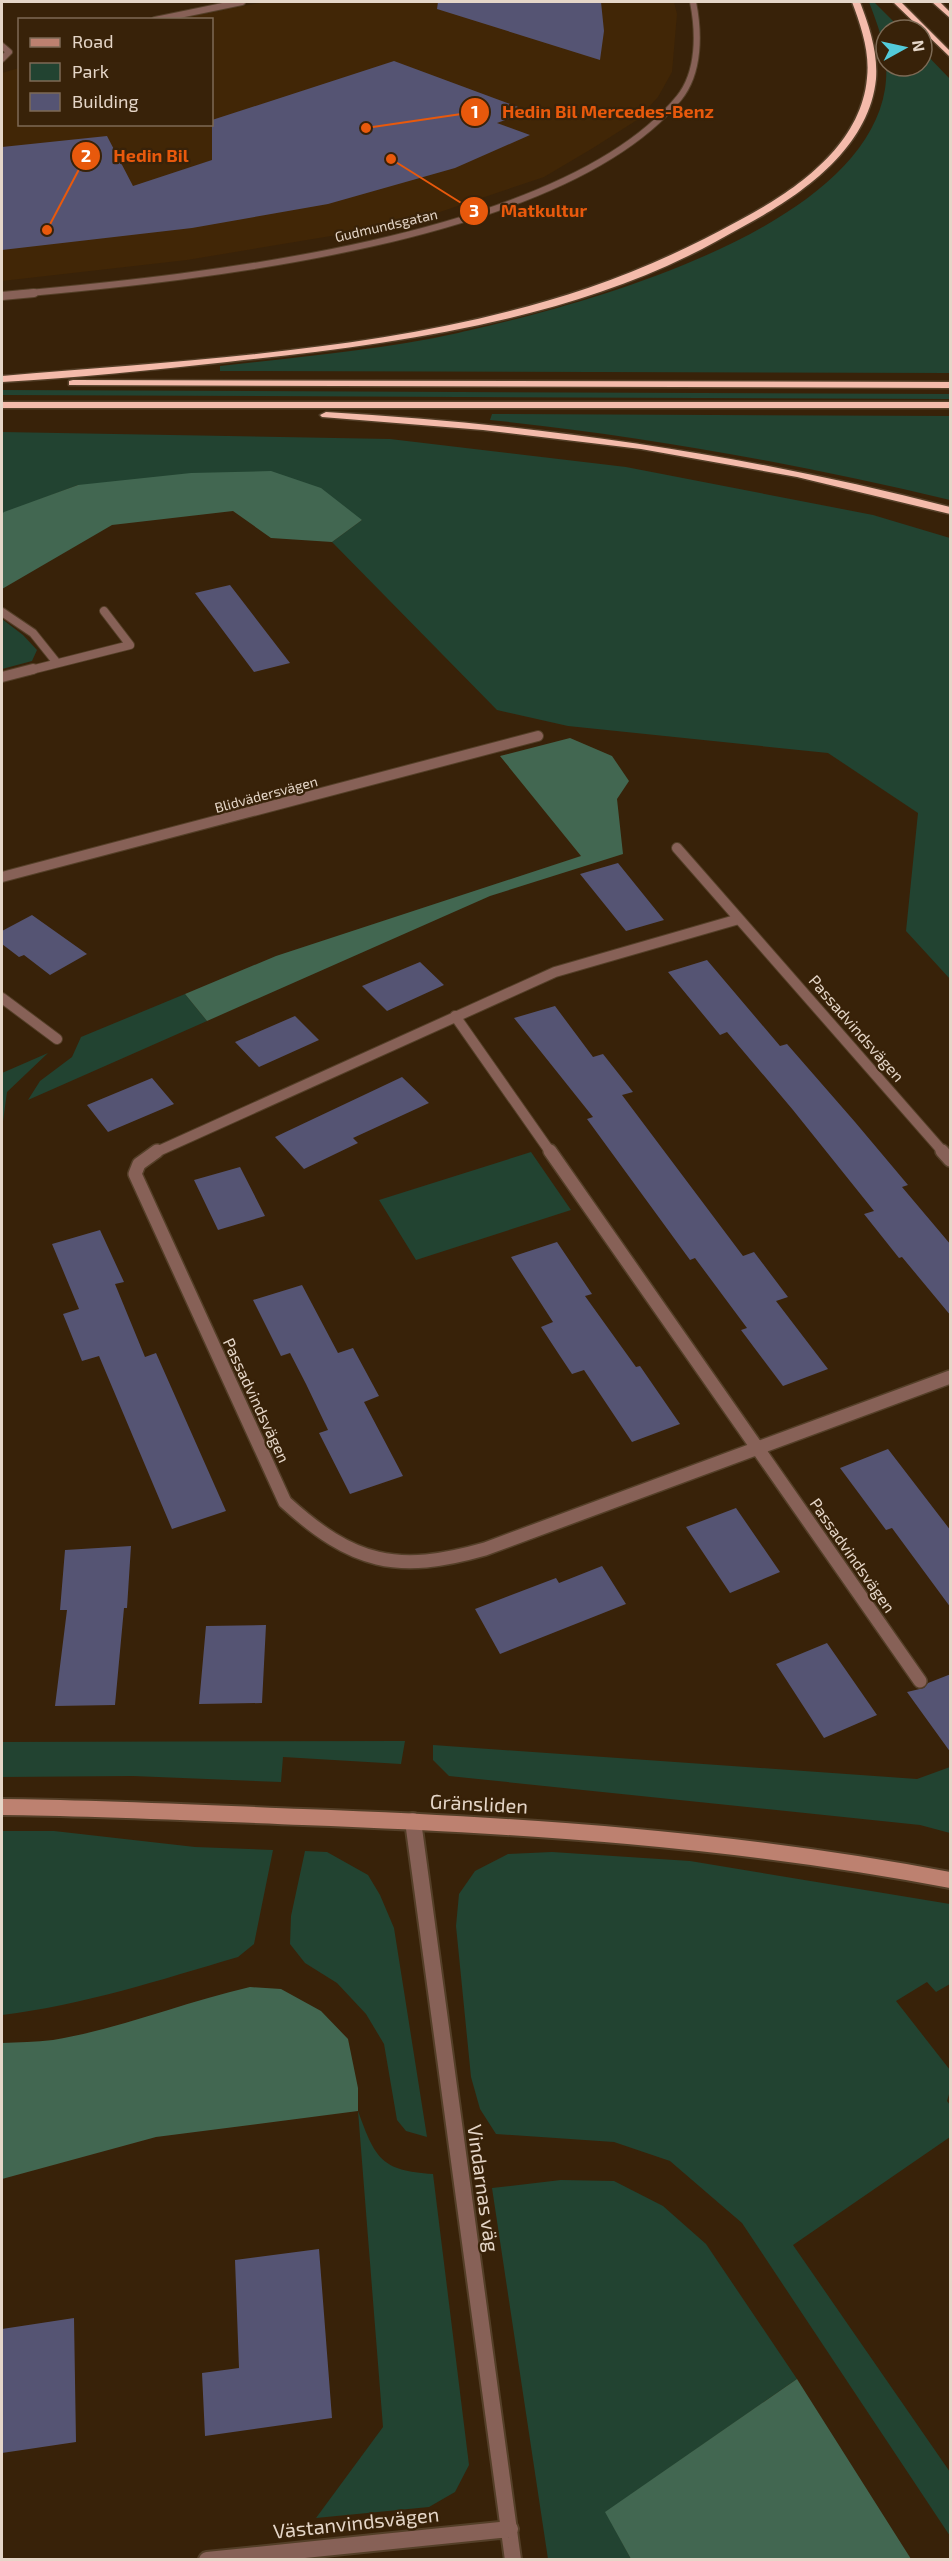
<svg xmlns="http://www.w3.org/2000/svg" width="952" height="2561" font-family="'Exo 2',sans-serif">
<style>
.built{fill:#412606}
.green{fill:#224331}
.forest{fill:#426751}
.building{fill:#555473}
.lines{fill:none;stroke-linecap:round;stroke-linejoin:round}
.street-far4-casing{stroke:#543f28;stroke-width:8}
.street-far3-casing{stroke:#543f28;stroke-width:10}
.street-far2-casing{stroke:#543f28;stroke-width:12}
.street-far1-casing{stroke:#543f28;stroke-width:16}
.street-casing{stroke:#543f28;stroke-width:20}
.secondary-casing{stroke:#543f28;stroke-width:20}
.highway-casing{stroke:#543f28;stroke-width:3}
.street-far4{stroke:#876157;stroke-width:6}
.street-far3{stroke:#876157;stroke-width:8}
.street-far2{stroke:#876157;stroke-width:10}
.street-far1{stroke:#876157;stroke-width:13}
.street{stroke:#876157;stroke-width:16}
.secondary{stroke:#bd8170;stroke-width:16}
.highway{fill:#f4bbab;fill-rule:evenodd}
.labels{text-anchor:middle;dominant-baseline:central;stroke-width:4.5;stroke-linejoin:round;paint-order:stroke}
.far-street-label{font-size:14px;fill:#e5d6c8;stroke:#382209}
.street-label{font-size:16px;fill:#e5d6c8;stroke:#382209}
.near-street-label{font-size:20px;fill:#e5d6c8;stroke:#382209}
.leader{fill:none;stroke:#e8590c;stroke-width:2}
.callout-dot{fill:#e8590c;stroke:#382209;stroke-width:2}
.mark-label{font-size:18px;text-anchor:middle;font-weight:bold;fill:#fff}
.callout-label{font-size:18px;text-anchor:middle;font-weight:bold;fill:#e8590c;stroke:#382209;stroke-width:4.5;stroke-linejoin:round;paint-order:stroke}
</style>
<rect width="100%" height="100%" fill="#382209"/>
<!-- built -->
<path class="built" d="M264 2H674L677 14 672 72 658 97 637 120 593 148 544 177 425 217 337 235 187 260 2 281V73L19 68 20 124H212V20L179 19Z"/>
<!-- green -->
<path class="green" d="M869 2H874L902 30H886V66H922V50L950 79V373L220 371V366C299 357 380 350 458 333 578 306 862 232 885 89 890 57 880 31 869 2Z
M2 390 950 394V399L2 395Z
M492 414 950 416V500C799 464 646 436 490 420Z
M2 432 390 439 626 467 873 515 950 538V979L906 931 918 813 828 753 568 726 497 710 332 542 362 520 78 485 2 514Z
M2 619 23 635 37 650 32 661 2 669Z
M185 994 207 1021 28 1100 40 1081 72 1057 81 1037Z
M48 1053 7 1092 2 1129V1073Z
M531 1152 571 1210 416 1260 379 1200Z
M405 1741 401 1764 283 1757 281 1782 133 1776 2 1777V1742Z
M433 1745 917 1779 950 1767V1833L920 1825 449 1776 433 1760Z
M2 1831H54L195 1847 273 1850 254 1944 238 1957C160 1980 83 2005 2 2015Z
M305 1851 327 1852 368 1875 380 1895 394 1928 427 2137 406 2131 397 2120 384 2044 366 2014 337 1983 305 1963 290 1944 291 1916Z
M552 1852 690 1861 950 1904V1984L936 1992 927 1982 896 2001 950 2070V2091L947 2101 950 2105V2137L793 2245 950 2472V2536L742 2223 670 2161 614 2142 496 2134 480 2109 471 2077 456 1926 459 1894 475 1871 508 1854Z
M358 2111C375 2158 381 2171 433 2174L469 2465 455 2492 429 2507 316 2518 383 2427Z
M561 2180 614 2181 663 2206 706 2244 797 2379 606 2512 631 2559H548L492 2188Z"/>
<!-- forest -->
<path class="forest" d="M271 471 321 488 362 520 332 542 271 538 233 511 112 525 2 589V514L4 512 78 485 191 473Z
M570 738 612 756 629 781 617 799 623 854 490 896 207 1021 185 994 276 956 581 856 500 756Z
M250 1987 281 1989 321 2011 348 2039 358 2088V2111L156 2137 2 2179V2043C18 2042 36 2042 53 2040 120 2029 184 2002 250 1987Z
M797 2379 911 2559H631L605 2512Z"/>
<!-- building -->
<path class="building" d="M438 2H601L604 31 600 60 437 9Z
M394 61 529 111 497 123 530 135 455 168 328 204 192 228 2 250V147L107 136 133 186 212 160V120Z
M230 585 290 663 254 672 195 593Z
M618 863 664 920 626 931 580 874Z
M32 915 87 954 50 975 24 955 19 957 2 944V931Z
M707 960 780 1046 787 1044 855 1122 908 1185 902 1187 951 1245V1316L902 1257 899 1258 864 1214 874 1211 793 1110 727 1032 720 1035 668 972Z
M420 962 444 985 387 1011 362 986Z
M555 1006 593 1057 603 1054 633 1092 622 1095 743 1256 754 1252 788 1297 776 1301 828 1369 783 1386 741 1330 747 1328 695 1258 690 1260 587 1119 593 1117 514 1018Z
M295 1016 319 1040 259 1067 235 1042Z
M402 1077 429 1103 353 1138 358 1143 304 1169 275 1137Z
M152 1078 174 1104 108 1132 87 1105Z
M240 1167 265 1216 218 1230 194 1180Z
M100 1230 124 1282 115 1284 145 1357 156 1353 226 1511 172 1529 99 1356 82 1361 63 1314 79 1309 52 1244Z
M557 1242 592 1294 585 1296 636 1367 640 1366 680 1424 632 1442 584 1370 572 1374 558 1353 541 1327 553 1322 511 1257Z
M302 1285 338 1353 353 1348 379 1396 364 1402 403 1476 350 1494 319 1433 328 1430 306 1384 290 1353 281 1356 253 1300Z
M888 1449 951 1531V1608L892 1528 886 1530 840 1468Z
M736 1508 780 1572 730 1593 686 1527Z
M131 1546 127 1608H124L115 1705 55 1706 67 1610H60L65 1550Z
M602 1566 626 1604 500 1654 475 1609 556 1578 559 1583Z
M266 1625 262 1703 199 1704 206 1626Z
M827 1643 877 1715 824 1738 776 1664Z
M951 1674V1753L907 1692 924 1688 928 1683Z
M319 2249 332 2418 205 2436 202 2373 239 2368 235 2260Z
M74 2318 76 2442 2 2453V2329Z"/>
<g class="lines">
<defs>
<path id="street-far4" d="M155 20 242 2
M2 46 9 52 2 59
M18 294C195 278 562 241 679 98 700 72 699 32 693 2"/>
<path id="street-far3" d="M2 296 34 293
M2 612 33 633 57 663
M27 671 130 645 104 611"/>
<path id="street-far2" d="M2 677 33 669
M677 848 944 1153
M2 877 538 736
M2 998 57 1039
M455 1016 551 1153
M154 1153 555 972 739 919"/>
<path id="street-far1" d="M157 1151 139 1164 135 1174 285 1502C353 1564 397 1574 485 1549L950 1377
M550 1151 920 1681
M942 1151 950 1160"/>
<path id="street" d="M413 1821 513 2560
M207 2560 510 2529"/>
<path id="secondary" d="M2 1807C102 1808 203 1813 303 1817 521 1825 736 1839 950 1880"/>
<path id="highway" d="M852 2H860C869 26 878 52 876 79 869 149 800 196 744 226 725 236 707 247 688 256 550 324 378 346 227 362 152 370 77 378 2 382V376C197 359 401 351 588 288 641 270 691 247 740 220 795 191 861 146 867 78 870 52 861 26 852 2Z
M893 2H901L950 51V57Z
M932 2H940L950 12V18Z
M73 380 950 382V388L69 385V381Z
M2 402H950V408H2Z
M326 412C538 424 745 454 950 507V514L797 477 641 449 483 430 322 417 320 415Z"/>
</defs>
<!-- street-far4 casing -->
<use href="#street-far4" class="street-far4-casing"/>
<!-- street-far3 casing -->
<use href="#street-far3" class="street-far3-casing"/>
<!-- street-far2 casing -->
<use href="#street-far2" class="street-far2-casing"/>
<!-- street-far1 casing -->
<use href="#street-far1" class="street-far1-casing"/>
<!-- street casing -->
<use href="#street" class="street-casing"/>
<!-- secondary casing -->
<use href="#secondary" class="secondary-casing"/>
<!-- highway casing -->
<use href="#highway" class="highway-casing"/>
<!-- street-far4 -->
<use href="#street-far4" class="street-far4"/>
<!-- street-far3 -->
<use href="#street-far3" class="street-far3"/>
<!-- street-far2 -->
<use href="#street-far2" class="street-far2"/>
<!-- street-far1 -->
<use href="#street-far1" class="street-far1"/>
<!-- street -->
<use href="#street" class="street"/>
<!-- secondary -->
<use href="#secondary" class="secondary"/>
<!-- highway -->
<use href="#highway" class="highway"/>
</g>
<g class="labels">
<!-- far-street labels -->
<g class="far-street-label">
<text transform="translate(386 225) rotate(-13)">Gudmundsgatan</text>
<text transform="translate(266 794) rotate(-15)">Blidvädersvägen</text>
</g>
<!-- street labels -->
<g class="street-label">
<text transform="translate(857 1028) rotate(49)">Passadvindsvägen</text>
<text transform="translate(257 1400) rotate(65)">Passadvindsvägen</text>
<text transform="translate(853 1555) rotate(55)">Passadvindsvägen</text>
</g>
<!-- near-street labels -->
<g class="near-street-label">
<text transform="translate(479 1803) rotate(3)">Gränsliden</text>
<text transform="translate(484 2188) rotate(82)">Vindarnas väg</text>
<text transform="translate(356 2522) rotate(-6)">Västanvindsvägen</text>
</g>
</g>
<!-- callouts -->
<path class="leader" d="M366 128L475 112M47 230L86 156M391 159L474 211"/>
<g class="callout-dot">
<circle cx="366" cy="128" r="6"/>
<circle cx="47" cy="230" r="6"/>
<circle cx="391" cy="159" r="6"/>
<circle cx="475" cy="112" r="15"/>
<circle cx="86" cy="156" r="15"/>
<circle cx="474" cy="211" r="15"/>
</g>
<g class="mark-label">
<text x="475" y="118">1</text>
<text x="86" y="162">2</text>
<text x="474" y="217">3</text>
</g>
<g class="callout-label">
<text x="608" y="118">Hedin Bil Mercedes-Benz</text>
<text x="151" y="162">Hedin Bil</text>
<text x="544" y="217">Matkultur</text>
</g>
<!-- border -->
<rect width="952" height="2561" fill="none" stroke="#e5d6c8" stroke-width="6"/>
<!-- legend -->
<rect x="18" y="18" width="195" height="108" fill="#382209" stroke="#7d6a55" stroke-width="1.5"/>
<rect x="30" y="38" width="30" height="9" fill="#bd8170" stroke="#7d6a55" stroke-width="1.5"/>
<text x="72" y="48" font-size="18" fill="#e5d6c8">Road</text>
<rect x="30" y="63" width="30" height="18" fill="#224331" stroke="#7d6a55" stroke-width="1.5"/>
<text x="72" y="78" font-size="18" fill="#e5d6c8">Park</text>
<rect x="30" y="93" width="30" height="18" fill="#555473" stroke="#7d6a55" stroke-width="1.5"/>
<text x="72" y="108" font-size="18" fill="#e5d6c8">Building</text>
<!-- north arrow -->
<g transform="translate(904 48) rotate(82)"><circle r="28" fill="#382209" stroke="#7d6a55" stroke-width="1.5"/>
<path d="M0-4.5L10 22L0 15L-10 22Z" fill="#53cbda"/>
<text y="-9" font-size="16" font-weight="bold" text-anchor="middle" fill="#e5d6c8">N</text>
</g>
</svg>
